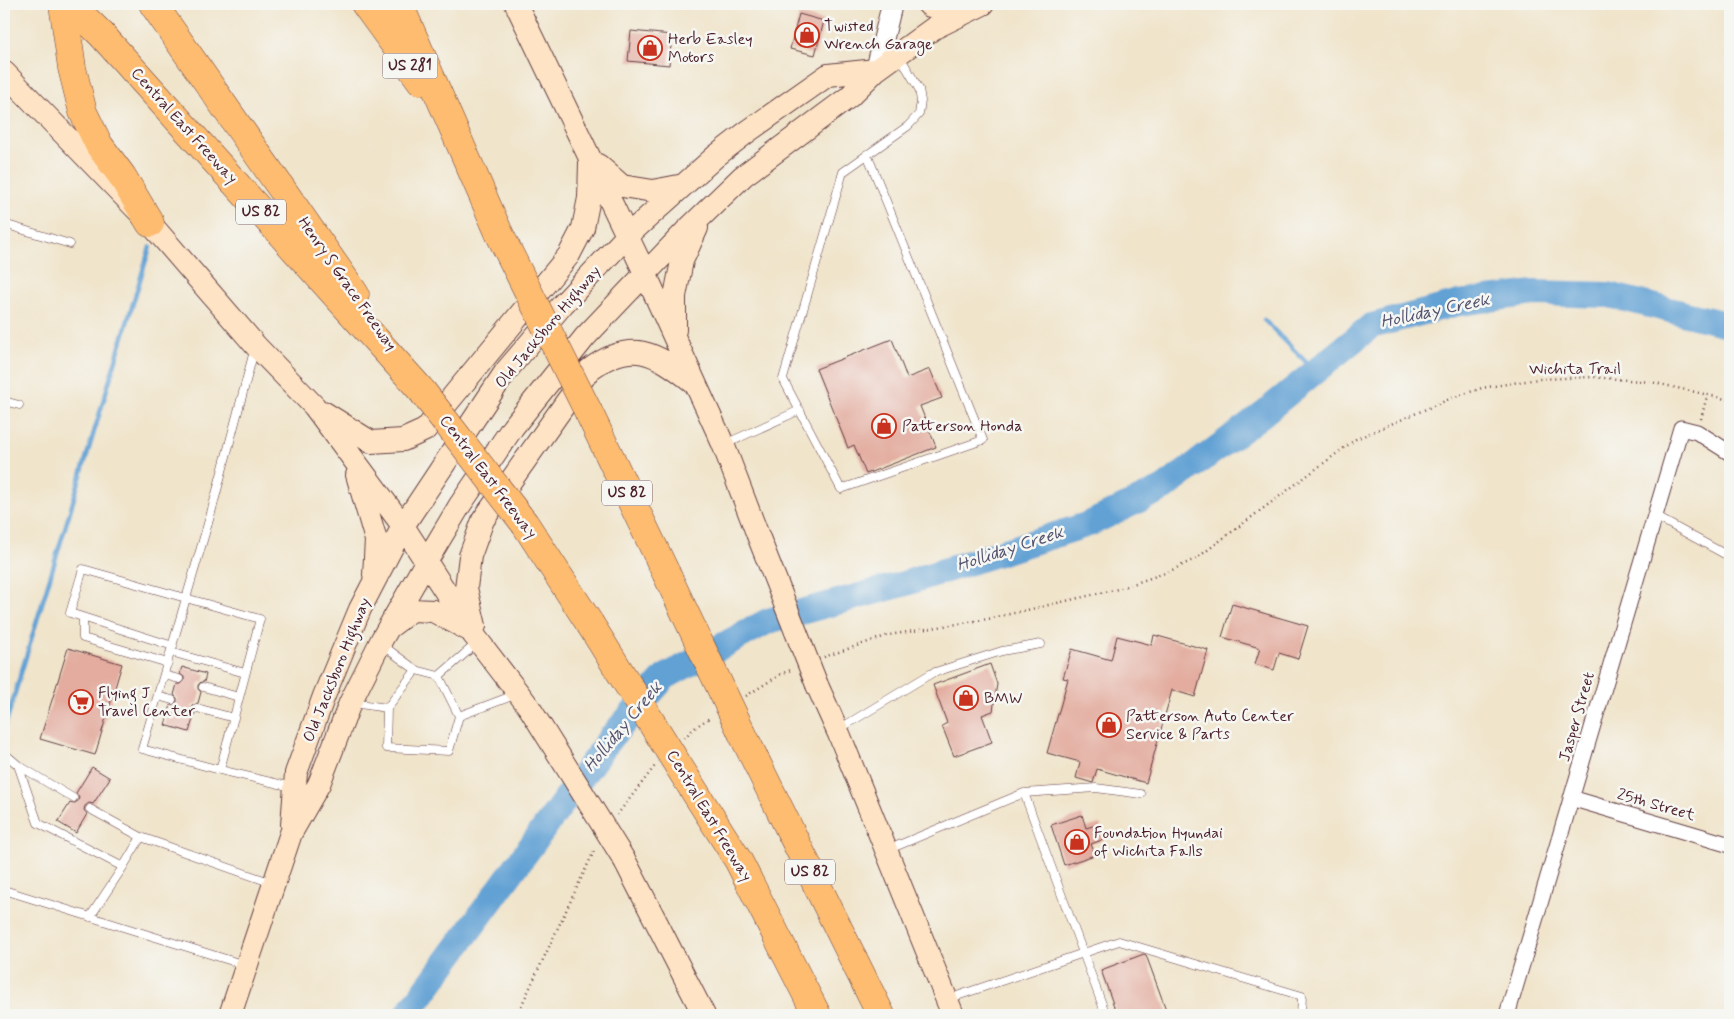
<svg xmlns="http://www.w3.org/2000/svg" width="1734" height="1019" font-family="Mynerve,sans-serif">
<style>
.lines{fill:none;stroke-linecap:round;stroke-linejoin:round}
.stream{stroke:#62a1d4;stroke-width:4.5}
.river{stroke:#62a1d4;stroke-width:26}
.building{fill:#e3ac9f}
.service-casing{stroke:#633d43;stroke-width:9}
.minor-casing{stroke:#633d43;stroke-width:17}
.tertiary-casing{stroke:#633d43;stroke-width:22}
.secondary-casing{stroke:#633d43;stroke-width:24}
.motorway-casing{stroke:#633d43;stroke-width:29}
.path{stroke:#633d43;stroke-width:2.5;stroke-dasharray:1 4;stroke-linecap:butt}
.service{stroke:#fff;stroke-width:8}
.minor{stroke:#fff;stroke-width:15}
.tertiary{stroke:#fff;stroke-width:20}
.secondary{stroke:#fee4c5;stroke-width:22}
.motorway{stroke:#fdbc6f;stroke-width:28}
.secondary-bridge-casing{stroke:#633d43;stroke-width:24;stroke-linecap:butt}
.motorway-bridge-casing{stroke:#633d43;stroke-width:29;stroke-linecap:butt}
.secondary-bridge{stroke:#fee4c5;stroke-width:22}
.motorway-bridge{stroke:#fdbc6f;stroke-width:28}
.labels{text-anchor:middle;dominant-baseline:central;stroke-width:5;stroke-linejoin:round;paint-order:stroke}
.shield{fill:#f6f6f2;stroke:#7e6067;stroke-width:1}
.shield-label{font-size:15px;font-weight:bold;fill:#4a1f2b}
.poi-label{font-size:16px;fill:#4a1f2b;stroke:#f6f6f2;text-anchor:start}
.street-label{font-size:16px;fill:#4a1f2b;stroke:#f6f6f2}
.water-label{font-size:18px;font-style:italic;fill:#54536f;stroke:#f6f6f2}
</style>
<rect width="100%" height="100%" fill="#f6f6f2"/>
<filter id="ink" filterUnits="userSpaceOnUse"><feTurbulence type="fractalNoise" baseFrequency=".02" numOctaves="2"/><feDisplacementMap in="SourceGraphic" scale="10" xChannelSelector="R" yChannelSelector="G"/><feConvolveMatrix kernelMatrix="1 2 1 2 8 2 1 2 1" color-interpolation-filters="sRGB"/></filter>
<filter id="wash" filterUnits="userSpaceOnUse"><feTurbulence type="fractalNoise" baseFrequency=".0096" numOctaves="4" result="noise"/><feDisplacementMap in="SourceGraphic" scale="20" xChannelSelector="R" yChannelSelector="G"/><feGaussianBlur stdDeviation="1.12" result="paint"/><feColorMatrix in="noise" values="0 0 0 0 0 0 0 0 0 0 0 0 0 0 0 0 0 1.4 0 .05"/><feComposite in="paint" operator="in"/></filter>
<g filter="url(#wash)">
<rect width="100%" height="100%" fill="#f0e4ca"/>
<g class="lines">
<!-- stream -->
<path class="stream" d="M1264 320 1315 371
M5 726 150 247"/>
<!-- river -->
<path class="river" d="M407 1015 611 737 665 677 768 621 903 584 1089 524 1164 488 1264 413 1371 326 1459 303 1534 293 1609 295 1730 325"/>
</g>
<g id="blocks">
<!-- building -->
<path class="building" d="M799 14 824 21 815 55 790 49Z
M631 31 672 35 669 65 628 61Z
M892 339 907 378 930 369 942 398 920 406 936 447 866 474 854 445 848 448 816 369Z
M1232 604 1308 626 1298 659 1279 653 1274 670 1255 664 1260 648 1222 637Z
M1154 635 1208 650 1195 697 1172 690 1146 783 1097 769 1093 783 1076 778 1080 762 1047 753 1068 679 1063 678 1072 649 1111 660 1117 636 1152 645Z
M68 648 122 664 95 755 40 739Z
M990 664 997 684 993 711 982 715 992 742 954 756 942 726 947 723 933 685Z
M182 667 206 674 204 682H201L198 685V689L201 692 198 703 192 706V710L195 713 189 732 165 725 171 705 177 702V698L174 695 177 684H181L184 681V677L180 674Z
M92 767 110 778 93 804 89 803 85 806 84 810 87 814 76 833 58 822 70 803 73 804 78 801 79 798 76 793Z
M1082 815 1086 828 1100 824 1105 839 1091 844 1095 855 1064 865 1051 825Z
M1144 954 1146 955 1168 1015H1117L1101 970Z"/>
</g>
</g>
<g filter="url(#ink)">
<use href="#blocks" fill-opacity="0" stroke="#633d43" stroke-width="1"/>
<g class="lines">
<defs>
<path id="service" d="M867 154 983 440 841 489 783 379 843 172 908 126 919 114 921 101 919 89 899 55
M4 224 70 244
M254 351 211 513 142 749 220 770 292 787
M4 401 19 405
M725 444 800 410
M1655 516 1730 557
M83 618V638L168 663
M382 645 416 670
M173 646 70 613 83 569 260 619 220 770
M171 652 245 673
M164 675 179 679
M439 676 477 643
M203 687 239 697
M158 696 172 700
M353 703 387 708 386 748 449 751 459 716 517 694
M197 708 234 718
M387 708 416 670 439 676 459 716
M839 729 932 673 1002 651 1041 644
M4 753 18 765 73 798
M18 765 38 823 123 867 141 837
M1024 793 1106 1015
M90 809 141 837 272 883
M887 850 1024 793 1096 788 1141 794
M4 890 245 965
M90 917 123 867
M948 999 1119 941 1302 996 1301 1015"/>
<path id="minor" d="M1571 798 1730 845
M1507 1015 1681 428 1697 432 1730 453"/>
<path id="tertiary" d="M876 70 892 4"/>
<path id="secondary" d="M516 4 645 273 723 444 757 533
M928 4 930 6 970 9
M4 72 150 223 256 346 314 406 403 526 473 634 529 707
M598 165 622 186 653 191 684 185
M675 330V296L682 261 697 228
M323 412 371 442 403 440 425 430 569 255 583 228 589 198 590 162
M357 475 376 540 374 575
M391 626 412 610 433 611 469 630
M475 626 466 588 470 556 483 520 589 370C632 338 655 352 693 382
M817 685 839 734 953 1015
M292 825 296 773 324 696 360 609 403 526 506 371 563 304 627 236 716 156 747 132 828 75 876 70
M625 861 704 1015
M230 1015 291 833 319 784 350 703 382 639 426 562 460 505 513 427 585 337 685 232 743 176 849 97 876 70 934 28 983 4"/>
<path id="motorway" d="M63 4 72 68 83 112 99 145 122 176 150 223
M70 4 101 34 422 391
M153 4 355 294
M365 4 421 81
M399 4 499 233
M589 413 666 573
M525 524 590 624
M742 733 881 1015
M688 781 738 860 817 1015"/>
</defs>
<!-- service casing -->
<use href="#service" class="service-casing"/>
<!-- minor casing -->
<use href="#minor" class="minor-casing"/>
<!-- tertiary casing -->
<use href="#tertiary" class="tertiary-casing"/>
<!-- secondary casing -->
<use href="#secondary" class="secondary-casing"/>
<!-- motorway casing -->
<use href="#motorway" class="motorway-casing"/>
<!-- path -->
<path class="path" d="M1701 419 1707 396
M824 657 889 635 988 619 1118 589 1168 572 1197 558 1356 439 1452 398 1482 388 1538 379 1594 377 1651 382 1730 400
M746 696 781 674 791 670
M684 738 697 726 711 717
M617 815 655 766
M517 1015 595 849"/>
<!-- service -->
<use href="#service" class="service"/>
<!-- minor -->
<use href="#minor" class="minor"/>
<!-- tertiary -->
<use href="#tertiary" class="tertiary"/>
<!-- secondary -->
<use href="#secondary" class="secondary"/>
<!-- motorway -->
<use href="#motorway" class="motorway"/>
<defs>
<path id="secondary-bridge" d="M757 533 817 685
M529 707 625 861"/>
<path id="motorway-bridge" d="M499 233 589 413
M422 391 525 524
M666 573 742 733
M590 624 688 781"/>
</defs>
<!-- secondary-bridge casing -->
<use href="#secondary-bridge" class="secondary-bridge-casing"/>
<!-- motorway-bridge casing -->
<use href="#motorway-bridge" class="motorway-bridge-casing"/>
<!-- secondary-bridge -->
<use href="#secondary-bridge" class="secondary-bridge"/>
<!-- motorway-bridge -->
<use href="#motorway-bridge" class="motorway-bridge"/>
</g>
</g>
<!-- icons -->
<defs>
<symbol id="shop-ring" viewBox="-11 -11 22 22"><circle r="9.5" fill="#f6f6f2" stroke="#c8321e" stroke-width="1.5"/><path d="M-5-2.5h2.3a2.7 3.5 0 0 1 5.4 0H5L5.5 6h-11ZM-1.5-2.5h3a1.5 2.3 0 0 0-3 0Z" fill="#c8321e"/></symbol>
<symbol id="supermarket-ring" viewBox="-11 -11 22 22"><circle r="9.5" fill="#f6f6f2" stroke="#c8321e" stroke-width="1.5"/><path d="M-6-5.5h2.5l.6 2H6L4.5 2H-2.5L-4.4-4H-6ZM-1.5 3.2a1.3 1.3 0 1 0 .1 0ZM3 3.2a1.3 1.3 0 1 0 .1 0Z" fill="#c8321e"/></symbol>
</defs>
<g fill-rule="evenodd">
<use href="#shop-ring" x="793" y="21" width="28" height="28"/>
<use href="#shop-ring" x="636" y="34" width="28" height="28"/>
<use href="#shop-ring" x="870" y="412" width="28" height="28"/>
<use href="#shop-ring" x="952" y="684" width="28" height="28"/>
<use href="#supermarket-ring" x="67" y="688" width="28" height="28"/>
<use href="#shop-ring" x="1095" y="711" width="28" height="28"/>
<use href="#shop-ring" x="1063" y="828" width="28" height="28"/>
</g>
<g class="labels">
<!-- shield labels -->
<g class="shield">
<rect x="382.5" y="53.5" width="55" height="25" rx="4"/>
<rect x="236" y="199.5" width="50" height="25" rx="4"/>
<rect x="602" y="480.5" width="50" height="25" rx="4"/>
<rect x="785" y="859.5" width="50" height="25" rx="4"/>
</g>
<g class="shield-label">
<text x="410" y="66">US 281</text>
<text x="261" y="212">US 82</text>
<text x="627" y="493">US 82</text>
<text x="810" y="872">US 82</text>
</g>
<!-- poi labels -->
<g class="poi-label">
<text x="824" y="26">Twisted<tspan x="824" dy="18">Wrench Garage</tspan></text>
<text x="668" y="39">Herb Easley<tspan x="668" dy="18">Motors</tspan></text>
<text x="902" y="426">Patterson Honda</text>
<text x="98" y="693">Flying J<tspan x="98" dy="18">Travel Center</tspan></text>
<text x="984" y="698">BMW</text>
<text x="1126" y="716">Patterson Auto Center<tspan x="1126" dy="18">Service &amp; Parts</tspan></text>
<text x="1094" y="833">Foundation Hyundai<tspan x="1094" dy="18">of Wichita Falls</tspan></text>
</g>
<!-- street labels -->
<g class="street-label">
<text transform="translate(184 126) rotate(48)">Central East Freeway</text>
<text transform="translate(347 284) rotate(55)">Henry S Grace Freeway</text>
<text transform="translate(548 327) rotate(-50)">Old Jacksboro Highway</text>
<text x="1575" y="369">Wichita Trail</text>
<text transform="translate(488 477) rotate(53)">Central East Freeway</text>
<text transform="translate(337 670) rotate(-68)">Old Jacksboro Highway</text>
<text transform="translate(1577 717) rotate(-74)">Jasper Street</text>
<text transform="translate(1656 805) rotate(16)">25th Street</text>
<text transform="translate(709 816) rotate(59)">Central East Freeway</text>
</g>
<!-- water labels -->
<g class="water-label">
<text transform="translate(1435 311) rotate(-12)">Holliday Creek</text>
<text transform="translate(1010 549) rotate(-18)">Holliday Creek</text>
<text transform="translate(623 727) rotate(-50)">Holliday Creek</text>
</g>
</g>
<!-- margin -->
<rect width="1734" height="1019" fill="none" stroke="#f6f6f2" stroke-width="20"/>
</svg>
